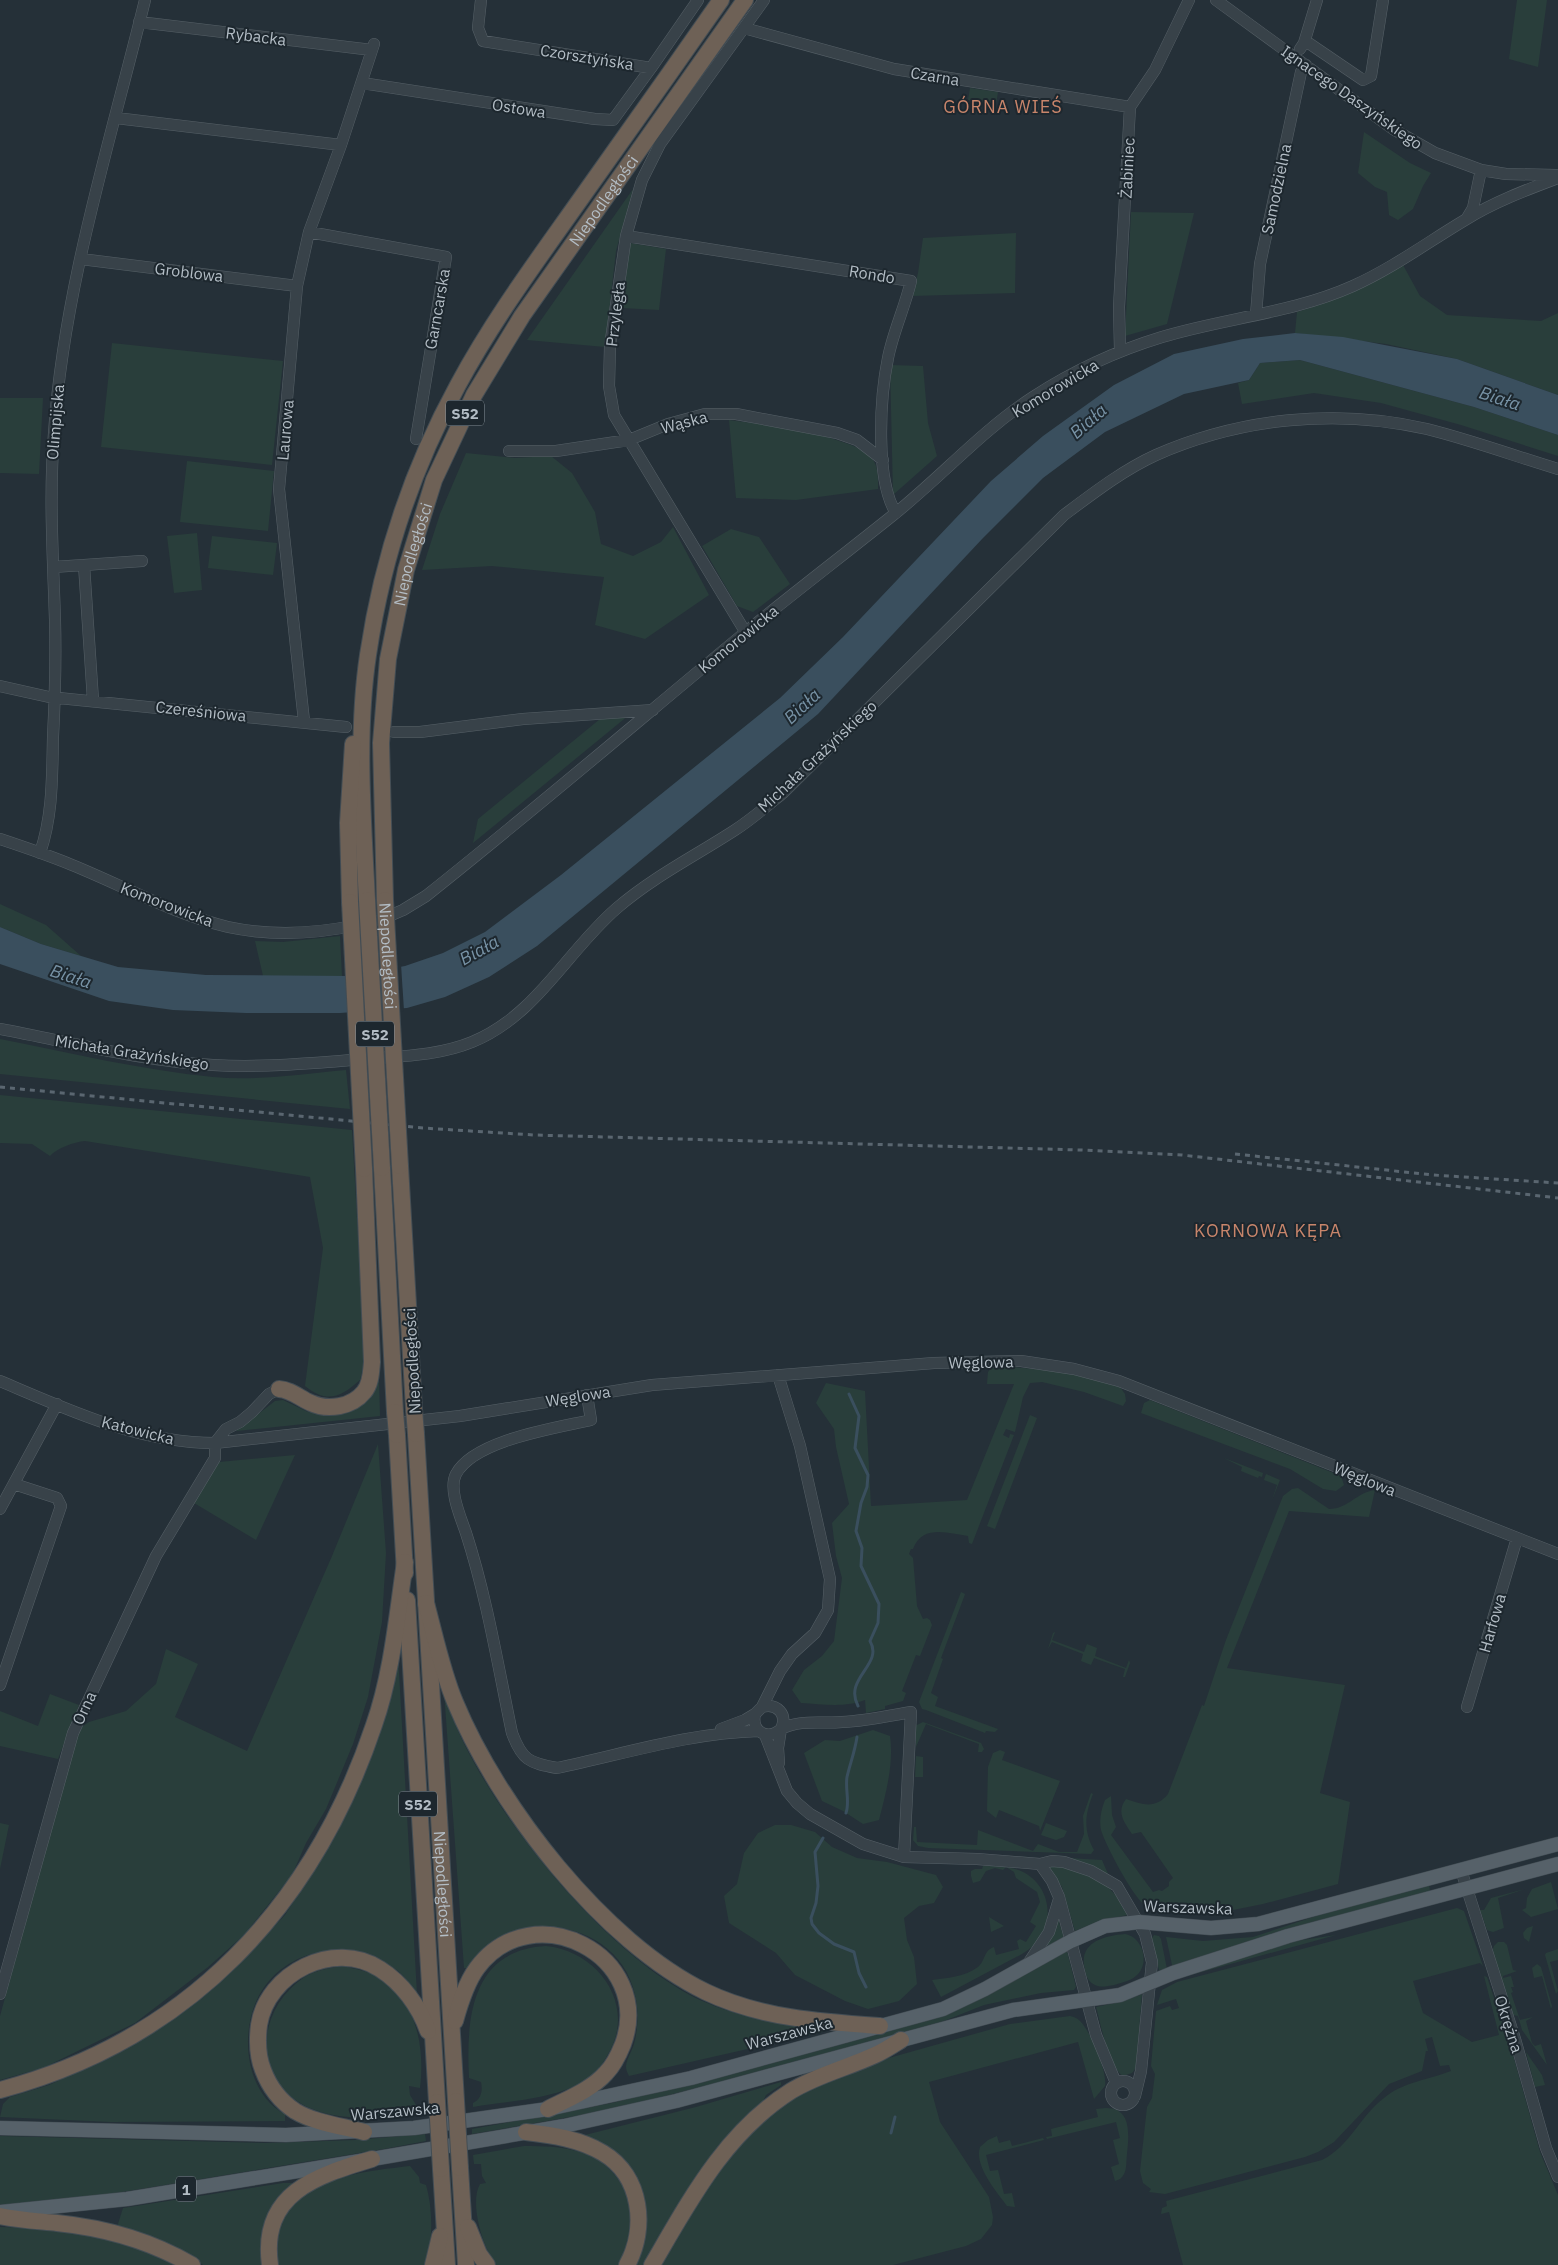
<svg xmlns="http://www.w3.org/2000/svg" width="1558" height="2265" font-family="'IBM Plex Sans',sans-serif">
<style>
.green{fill:#293e3b}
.water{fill:#3a4f5e}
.pier{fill:#253038}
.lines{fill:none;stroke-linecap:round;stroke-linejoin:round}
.stream{stroke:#3a4f5e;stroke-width:3}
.minor-casing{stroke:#566067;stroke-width:12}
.major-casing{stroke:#414b52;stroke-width:15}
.highway-casing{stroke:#434d54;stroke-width:18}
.minor{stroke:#384249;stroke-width:11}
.major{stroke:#566169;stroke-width:14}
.highway{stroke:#6e6156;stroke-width:16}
.rail{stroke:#5a6670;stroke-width:3;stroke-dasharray:5 5;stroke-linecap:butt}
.highway-bridge-casing{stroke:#434d54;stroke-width:18;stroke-linecap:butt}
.highway-bridge{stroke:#6e6156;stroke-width:16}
.labels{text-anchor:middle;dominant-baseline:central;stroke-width:4;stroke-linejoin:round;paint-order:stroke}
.shield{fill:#1d272e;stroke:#869098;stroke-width:1}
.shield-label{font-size:15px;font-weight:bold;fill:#b3bdc5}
.street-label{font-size:16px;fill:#b3bdc5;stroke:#1d272e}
.neighbourhood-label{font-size:18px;letter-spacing:1px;fill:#c8856b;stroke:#1d272e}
.water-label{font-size:18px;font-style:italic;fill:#7792a5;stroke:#1d272e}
</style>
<rect width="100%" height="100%" fill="#253038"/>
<!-- green -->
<path class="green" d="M1517 0H1547L1538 67 1509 59Z
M970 88 998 92 996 105 968 100Z
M1364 132 1410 163 1431 173 1423 186 1413 209 1398 220 1389 215 1387 192 1375 187 1358 173Z
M633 189 616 251 605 347 527 340Z
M1131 212 1194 213 1167 324 1125 336Z
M1016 233 1015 293 912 296 918 273 923 238Z
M630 243 666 249 659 310 622 308Z
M1403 265 1420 296 1447 315 1541 321 1558 313V395L1457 359 1386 344 1295 333 1297 312C1335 301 1368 284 1403 265Z
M112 343 283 361 272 465 101 447Z
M1300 360 1474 407 1558 435V456L1461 425 1381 403 1314 393 1242 404 1238 383 1249 380 1260 363Z
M890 365 923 366 928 423 937 456 893 495Z
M0 398H43L39 474 0 473Z
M729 420C761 424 848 435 870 456 879 465 878 478 878 489L796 500 736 498Z
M466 453 515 458 551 456 572 473 595 512 601 544 633 556 661 542 673 527 709 595 645 639 595 625 604 577 492 566 422 570 440 514Z
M187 461 274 471 268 531 180 522Z
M731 529 759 537 790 584 753 612 737 606 702 546Z
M197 533 202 590 174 593 167 536Z
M212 536 277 543 273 575 208 568Z
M629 715 473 843 478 819 600 719Z
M0 904 46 925 81 956 41 944 0 927Z
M340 936 342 976H263L255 941 283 942Z
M0 1039C70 1053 142 1070 213 1077 258 1081 302 1074 346 1070L350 1109 0 1074Z
M0 1095 352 1130 365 1359 360 1380C341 1397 327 1404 305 1386L323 1248 310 1177 85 1141C74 1142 57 1148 50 1156L32 1144 0 1143Z
M998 1366 1061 1371 1120 1387 1125 1394 1126 1401 1123 1406 1084 1392 1042 1382 1030 1383 1023 1397 1015 1432 1006 1429 1003 1435 1009 1438 1010 1434 1014 1435 972 1544 969 1543 968 1536C948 1533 922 1524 913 1549H911L909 1554 913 1558 917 1606 923 1619 927 1618 930 1620 932 1625 920 1656 916 1655 902 1691 906 1693 903 1701 885 1706V1709L866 1713 865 1700C845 1708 822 1704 801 1703L792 1690 804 1670 822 1656 834 1641 842 1578 836 1556 832 1523 849 1504 836 1447 834 1429 816 1403 826 1383 865 1391 871 1506 967 1500 1014 1384H987L988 1372 992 1367Z
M379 1379 380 1416 236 1431 275 1401 283 1400 308 1412 323 1413 371 1394Z
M1150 1400 1341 1476 1344 1485 1336 1491 1323 1489 1290 1469 1141 1413 1144 1403Z
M1030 1415 1037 1418 995 1529 987 1526Z
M378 1444 386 1553 382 1622 368 1697 353 1744 326 1809 306 1843 292 1875 244 1935 208 1967 135 2023 43 2068 0 2080V2016L79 1729 89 1722 126 1711 156 1684 166 1649 198 1664 175 1717 247 1751 332 1556Z
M295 1455 256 1540 194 1503 219 1462Z
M1224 1458 1263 1473 1262 1477 1259 1476 1258 1478 1241 1471 1242 1467Z
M1266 1474 1280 1480 1272 1500 1277 1485 1264 1480Z
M1298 1488 1329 1509C1348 1509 1357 1492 1375 1490L1369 1517 1289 1511 1227 1668 1345 1685 1320 1793 1350 1802 1338 1884 1263 1904 1228 1911 1144 1904C1133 1897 1105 1844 1101 1830 1099 1820 1101 1810 1105 1800L1111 1796 1112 1815 1116 1827 1111 1835 1153 1892 1159 1890 1162 1891 1169 1886V1882L1173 1878 1141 1832 1132 1834C1124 1822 1116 1812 1126 1799 1143 1805 1156 1809 1168 1794L1202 1705 1204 1706 1226 1640 1283 1496 1292 1489Z
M961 1592 965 1594 964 1597 941 1658 943 1659 931 1693 938 1697 935 1706 998 1729 995 1732 986 1731 985 1733 926 1710 922 1709 919 1702Z
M1055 1632 1052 1640 1084 1652 1087 1644 1097 1648 1095 1656 1126 1668 1129 1660 1130 1663 1125 1677H1123L1125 1669 1094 1658 1091 1665 1081 1661 1083 1654 1052 1642 1048 1649 1053 1633Z
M398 1654 417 1994C411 1987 405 1976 398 1971 357 1941 297 1943 265 1986 238 2022 242 2092 285 2114V2121L111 2122 0 2117 3 2104 10 2097 49 2085 123 2051 165 2024 204 1996 246 1956 285 1915 336 1835 359 1786Z
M444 1691C447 1702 450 1713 455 1724 495 1818 607 1956 700 2000 745 2020 792 2025 840 2028L629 2076C627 2072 626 2070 626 2066 627 2058 632 2051 634 2044 638 2029 639 2011 635 1995 619 1918 509 1902 468 1968H464Z
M50 1694 79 1705 58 1759 0 1746V1711L38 1726Z
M923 1722 981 1743 984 1749 982 1752H978L979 1744 926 1724 916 1747V1735L914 1734 915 1726Z
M873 1730 890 1736C894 1763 886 1793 879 1820L863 1824 843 1811 822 1801 804 1753 825 1740 840 1741Z
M1000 1750 1005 1752 1002 1760 1060 1781 1040 1831 1039 1826 999 1810 996 1818 987 1811 988 1767 993 1753Z
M916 1756 923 1757V1777H915Z
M1091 1793 1093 1794C1085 1814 1083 1830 1094 1850L1091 1854 928 1848 918 1846 913 1840 914 1827H916L917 1842 977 1845 978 1830 1033 1851 1038 1844 1059 1852H1077L1084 1834 1083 1816Z
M0 1823 9 1825 0 1869Z
M1046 1823 1067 1831 1064 1837 1056 1840 1041 1835Z
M775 1825H791L815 1832 832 1847 857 1858 887 1862 936 1875 943 1887 934 1903 919 1906 904 1918 907 1940 914 1957 917 1984 899 2001 868 2009 845 2001 795 1975 776 1953 729 1923 724 1896 737 1884 744 1853 758 1833Z
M1068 1858 1102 1860 1108 1874H1105Z
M983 1866C996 1866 1009 1866 1021 1871 1045 1882 1054 1909 1043 1933 1039 1942 1030 1949 1022 1954L941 1997 932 1980C946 1978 965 1977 978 1967 986 1960 983 1951 994 1947L996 1955 1019 1949 1017 1941 1020 1939 1026 1942 1036 1926 1030 1922 1040 1902 1037 1892 1016 1878 1014 1872 1006 1867 1003 1870 995 1868 986 1871 980 1881 973 1883 971 1876V1871L975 1869H982Z
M1050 1866C1058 1867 1069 1866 1077 1869 1098 1877 1120 1893 1127 1915L1100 1921 1075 1931 1062 1887 1050 1869Z
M1551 1882 1558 1909 1531 1917 1522 1910 1526 1908 1527 1898 1532 1889Z
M1429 1884 1430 1892 1262 1937 1174 1967 1172 1965 1166 1937 1203 1941 1253 1937 1319 1915Z
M1525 1889 1498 1898 1504 1928 1493 1932 1487 1930 1480 1910H1484L1491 1898Z
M1457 1908 1464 1911 1483 1966 1480 1963 1413 1981 1423 2013 1472 2042 1499 2035 1484 1976 1487 1977 1513 2055 1540 2152 1558 2195V2265H1183L1169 2212 1161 2214 1162 2208 1167 2206 1166 2201 1322 2160C1350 2146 1360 2116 1384 2098 1403 2082 1428 2080 1451 2071L1449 2065 1440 2066 1432 2037 1425 2039 1428 2051H1426L1422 2071 1389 2084 1334 2142 1318 2152 1305 2157 1165 2194 1149 2192 1151 2189 1143 2183 1140 2171 1147 2107 1152 2098 1155 2074 1151 2066 1156 2011 1170 2006 1172 2010 1179 2008 1176 1999 1157 2005 1162 1990 1177 1982Z
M989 1917 1004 1926 991 1932Z
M1058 1919 1064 1938 1048 1946 1047 1944Z
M1533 1926 1529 1942 1524 1938 1523 1933 1527 1928Z
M1125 1934C1142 1937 1150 1961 1138 1974 1132 1981 1123 1982 1114 1985 1108 1986 1101 1988 1095 1985 1089 1982 1086 1977 1085 1970 1078 1943 1102 1936 1125 1934Z
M1154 1935 1159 1936 1161 1939 1167 1969 1159 1970 1152 1938Z
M1336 1935 1187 1976 1289 1942Z
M1498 1942H1504L1507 1945 1513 1970 1517 1971 1503 1976V1978L1511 1976 1514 1987H1511L1513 1992 1511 1993 1520 2020 1533 2017 1526 2021 1532 2043 1535 2046 1541 2044 1547 2065 1522 2030 1518 2016 1513 2015 1492 1951 1494 1946Z
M546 1946C599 1951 638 2007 607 2056 602 2065 596 2073 587 2079 559 2099 508 2101 473 2107V2103C481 2099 483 2091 481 2082L469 2078C466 2018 471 1950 546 1946Z
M1558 1949V1960L1550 1962 1558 1991 1556 1994 1545 1955 1546 1953Z
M1067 1951 1076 1987 1074 1990 1041 1993 984 2005 944 2021 744 2076 610 2110 472 2134V2129L612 2103 942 2016Z
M1537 1964 1541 1967 1552 2006 1551 2009 1542 1976 1534 1978 1532 1968Z
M343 1966C355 1969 369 1971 380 1978 417 2001 425 2048 420 2088L409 2086 410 2095 416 2105 424 2108V2113C389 2115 349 2123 315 2110 253 2087 252 2014 303 1978 315 1970 330 1968 343 1966Z
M1142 1994 1136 2068 1132 2073 1123 2076C1108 2066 1101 2024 1096 2007L1124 2001Z
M1070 2016C1074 2017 1077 2018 1080 2021 1090 2030 1108 2073 1105 2086L1094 2099 1078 2042 929 2082 940 2122 989 2197 993 2217 992 2225 981 2239 966 2246 893 2265H657L727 2153 786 2099 871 2063 1010 2024Z
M1526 2052 1542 2075 1545 2085 1535 2087Z
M781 2082V2085L766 2095 761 2106 646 2265H634L644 2240 646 2220 602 2144 585 2135 696 2107Z
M1106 2108C1132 2108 1129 2135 1127 2154 1126 2161 1127 2169 1124 2174 1122 2178 1119 2180 1115 2181L1111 2167 1119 2164 1113 2140 1120 2138 1116 2122 1047 2139 1046 2137 1052 2136 1051 2129 1098 2117 1096 2109Z
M425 2134 426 2141 384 2149 110 2194 0 2205V2136L266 2143 355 2140Z
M997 2136 999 2143 1010 2140 1012 2146 1043 2138 1044 2140 986 2155 990 2171 998 2170 1004 2194 1012 2193 1015 2207 1007 2206C996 2191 974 2166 980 2147L988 2140Z
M524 2146C561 2146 598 2148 620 2182 628 2194 632 2207 631 2221 630 2238 629 2252 619 2265H496C483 2248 469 2203 480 2184L486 2183 482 2176 481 2164H474L473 2155Z
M410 2166 419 2177 420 2183 426 2185C433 2209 433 2240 426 2265H278C263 2182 350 2173 410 2166Z
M283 2183H295L263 2265H203L192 2258 117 2227 123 2208Z
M0 2227C50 2228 100 2232 147 2249 159 2253 171 2260 182 2265H0Z"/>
<!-- water -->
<path class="water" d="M1295 333 1343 337 1457 359 1558 395V435L1474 407 1300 360 1260 363 1249 380 1184 394 1105 432 1043 478 983 538 818 714 537 946 489 977 445 997 407 1008 340 1013H246L173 1010 109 1001 0 964V927L41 944 118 967 206 975 350 976 405 966 443 953 485 932 561 875 780 698 843 637 991 481 1043 436 1114 385 1174 354 1243 339Z"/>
<!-- pier -->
<path class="pier" d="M401 964 404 1011 384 1012 381 968Z"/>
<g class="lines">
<!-- stream -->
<path class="stream" d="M849 1394 859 1416 855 1448 868 1475 867 1487 861 1503 856 1531 862 1548 861 1566 879 1604 878 1623 870 1641C884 1665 843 1678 858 1706
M846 1813C850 1802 845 1789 847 1777 850 1764 855 1751 857 1737
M823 1838 815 1852 818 1886 816 1903 811 1918 812 1924 819 1933 834 1944 854 1952 859 1973 866 1987
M891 2133 895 2117"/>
<defs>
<path id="minor" d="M481 0 478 28 483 41 651 68 698 0
M1216 0 1393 129 1435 153 1481 170 1506 174 1556 175
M139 22 372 50
M744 28 894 69 1130 107
M1304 43 1310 44 1363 80 1371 76 1383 0
M1300 49 1304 43 1317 0
M362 83 595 119 613 120 651 68
M116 118 341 145
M1467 218 1473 208 1481 170
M309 232 446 257 416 439
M626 236 911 281C905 307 893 332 888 358 880 397 875 480 896 513
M81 259 297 286
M1256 315 1260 264 1301 72 1306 65
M1120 351 1119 307 1130 107 1155 70 1189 0
M509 451H556L629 440 668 424 705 414H736L837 433 857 440 883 460
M84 565 142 561
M53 567 84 565 93 700
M746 633 614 415 609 386 610 346 626 236 642 180 660 144 764 0
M0 686 49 697 346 727
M304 721 279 489 297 286 309 232 341 145 374 44
M394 732H420L523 719 653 710
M0 839C24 847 48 855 72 865 124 886 173 914 228 927 270 936 315 934 357 925
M40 853C53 815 52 776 53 737 55 698 56 659 55 620 53 557 49 496 54 433 64 286 110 143 145 0
M380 920 403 910 426 896C533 811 637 722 742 635 791 595 842 556 892 516 940 478 981 431 1033 397 1073 371 1116 351 1162 337 1225 318 1293 313 1353 286 1393 268 1428 242 1465 220 1494 202 1526 190 1558 178
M0 1029C70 1042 142 1061 213 1065 263 1068 314 1063 364 1059 400 1056 438 1056 472 1042 536 1016 567 951 617 908 653 877 695 856 735 830 752 819 768 805 784 792L1064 515C1092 494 1123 470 1156 455 1240 418 1337 408 1427 429 1471 440 1515 456 1558 469
M0 1381C69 1410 138 1443 215 1443L460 1416 652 1385 934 1363 1021 1361 1074 1369 1119 1381 1558 1554
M587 1395 591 1420C556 1428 474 1440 456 1474 448 1489 461 1518 466 1533 487 1598 498 1666 512 1733 522 1760 529 1763 557 1768 624 1754 689 1733 758 1731
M215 1443 226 1429 240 1422 252 1412 269 1394 279 1389
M0 1509 57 1404
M0 1685 61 1506 57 1498 14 1484
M762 1707C777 1703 788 1714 781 1729 768 1741 751 1732 755 1714L762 1707 780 1671 792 1654 815 1633 828 1610 830 1579 800 1446 778 1375
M1467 1707 1517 1538
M721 1729 745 1720 755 1714
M765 1735 787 1791 797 1803 810 1814 863 1844 904 1857 977 1859 1040 1864 1052 1861 1064 1862 1091 1871 1117 1886 1145 1934 1152 1962 1141 2071 1135 2096
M779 1763 778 1748 781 1729C801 1719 821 1724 842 1722 865 1721 888 1716 911 1712L904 1857
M1040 1864 1052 1881 1059 1897 1096 2035 1116 2083
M1461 1870 1515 2039 1546 2148 1558 2177
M1027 1965 1049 1932 1059 1899
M0 1994 73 1733 156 1556 215 1458V1443
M1111 2093a12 12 0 1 1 24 0a12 12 0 1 1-24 0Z"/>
<path id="major" d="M0 2128 286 2135 414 2128 548 2109 691 2078 943 2009 985 1989 1071 1941 1105 1926 1139 1922 1211 1928 1258 1924 1558 1844
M1 2212 127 2199 372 2159 564 2126 676 2101 1013 2010 1120 1995 1173 1973 1288 1936 1558 1864"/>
<g id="highway">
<path d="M367 900C363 820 356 735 368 655 382 560 412 469 458 385 494 318 539 258 582 197 629 131 675 66 721 0"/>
<path id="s1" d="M385 900 381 743 388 659 406 570 434 480 474 395 522 316 745 0"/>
<path d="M350 902 348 823 353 744"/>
<path d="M400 1166 414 1409"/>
<path d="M382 1168 395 1412"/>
<path d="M279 1389C292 1390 299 1398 311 1403 328 1411 352 1407 364 1392 371 1384 371 1372 372 1362L364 1169"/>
<path id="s2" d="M416 1434 456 2101"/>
<path d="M397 1435 405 1573"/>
<path d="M407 1600 437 2102"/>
<path d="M426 1603C435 1636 442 1671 455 1702 498 1806 603 1942 706 1992 760 2018 821 2022 880 2026"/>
<path d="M455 2021C460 2003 466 1983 477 1968 533 1893 655 1956 623 2044 619 2054 614 2065 606 2073 591 2090 567 2099 548 2109"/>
<path d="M0 2090C188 2040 313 1907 374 1725 392 1674 397 1616 405 1562"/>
<path d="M364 2132C342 2126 315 2123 295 2111 280 2101 269 2086 263 2070 257 2055 257 2041 259 2025 267 1973 334 1939 380 1969 402 1983 419 2006 428 2031"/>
<path d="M526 2132C552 2135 580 2139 603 2153 642 2176 647 2229 627 2265"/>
<path d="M460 2168 466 2265"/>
<path d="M441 2169 447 2265"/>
<path d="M0 2216C19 2220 38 2221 57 2223 105 2228 151 2241 192 2265"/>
<path d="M468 2227 479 2254 487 2265"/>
<path d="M270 2265C260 2193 316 2176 372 2159"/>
<path d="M433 2265 440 2236"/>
<path d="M652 2265C690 2200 725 2133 791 2091 817 2075 847 2068 875 2055 884 2051 893 2045 901 2040"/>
</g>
</defs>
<!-- minor casing -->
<use href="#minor" class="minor-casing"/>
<!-- major casing -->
<use href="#major" class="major-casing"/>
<!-- highway casing -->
<use href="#highway" class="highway-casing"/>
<!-- minor -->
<use href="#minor" class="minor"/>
<!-- major -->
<use href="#major" class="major"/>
<!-- highway -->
<use href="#highway" class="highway"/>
<!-- rail -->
<path class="rail" d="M0 1087 423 1128 534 1135 1081 1150 1182 1155 1558 1198
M1235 1154 1433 1175 1558 1183"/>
<defs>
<g id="highway-bridge">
<path d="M367 900 382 1168"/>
<path id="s3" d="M385 900 400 1166"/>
<path d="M350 902 364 1169"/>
<path d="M414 1409 416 1434"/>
<path d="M395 1412 397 1435"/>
<path d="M456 2101 460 2168"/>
<path d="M437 2102 441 2169"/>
</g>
</defs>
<!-- highway-bridge casing -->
<use href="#highway-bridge" class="highway-bridge-casing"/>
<!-- highway-bridge -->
<use href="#highway-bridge" class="highway-bridge"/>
</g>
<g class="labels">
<!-- shield labels -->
<g class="shield">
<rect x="446" y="400.5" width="38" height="25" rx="4"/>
<rect x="356" y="1021.5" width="38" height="25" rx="4"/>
<rect x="399" y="1791.5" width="38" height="25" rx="4"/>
<rect x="176" y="2176.5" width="20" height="25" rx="4"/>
</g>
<g class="shield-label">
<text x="465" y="413">S52</text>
<text x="375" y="1034">S52</text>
<text x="418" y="1804">S52</text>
<text x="186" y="2189">1</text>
</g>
<!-- street labels -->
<g class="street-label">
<text transform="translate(256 36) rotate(7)">Rybacka</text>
<text transform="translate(587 57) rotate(9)">Czorsztyńska</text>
<text transform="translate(935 76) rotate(9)">Czarna</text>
<text transform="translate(1352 97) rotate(35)">Ignacego Daszyńskiego</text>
<text transform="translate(519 108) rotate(9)">Ostowa</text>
<text transform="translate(1127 168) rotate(-87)">Żabiniec</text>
<text transform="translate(1276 189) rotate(-78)">Samodzielna</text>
<text stroke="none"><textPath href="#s1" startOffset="754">Niepodległości</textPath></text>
<text transform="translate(189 272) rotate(7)">Groblowa</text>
<text transform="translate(872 274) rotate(9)">Rondo</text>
<text transform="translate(437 309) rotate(-80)">Garncarska</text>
<text transform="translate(615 314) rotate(-83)">Przyległa</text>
<text transform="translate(1055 388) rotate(-31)">Komorowicka</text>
<text transform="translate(55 422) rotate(-85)">Olimpijska</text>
<text transform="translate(684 422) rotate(-15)">Wąska</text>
<text transform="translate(285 430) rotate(-85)">Laurowa</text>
<text stroke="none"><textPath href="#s1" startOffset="349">Niepodległości</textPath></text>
<text transform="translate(738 639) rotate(-39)">Komorowicka</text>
<text transform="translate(201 711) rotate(6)">Czereśniowa</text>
<text transform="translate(817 756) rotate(-43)">Michała Grażyńskiego</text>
<text transform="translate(167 904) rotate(21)">Komorowicka</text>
<text stroke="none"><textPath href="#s3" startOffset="56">Niepodległości</textPath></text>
<text transform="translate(132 1052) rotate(9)">Michała Grażyńskiego</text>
<text transform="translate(412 1361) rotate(-93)">Niepodległości</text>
<text transform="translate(981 1362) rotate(-1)">Węglowa</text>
<text transform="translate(578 1396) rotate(-9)">Węglowa</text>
<text transform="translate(138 1430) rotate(14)">Katowicka</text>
<text transform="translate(1365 1479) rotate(22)">Węglowa</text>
<text transform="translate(1492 1623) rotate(-74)">Harfowa</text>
<text transform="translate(84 1708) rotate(-65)">Orna</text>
<text stroke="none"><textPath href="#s2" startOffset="451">Niepodległości</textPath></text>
<text transform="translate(1188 1907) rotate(2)">Warszawska</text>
<text transform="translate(1509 2024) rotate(72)">Okrężna</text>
<text transform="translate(789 2033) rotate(-15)">Warszawska</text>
<text transform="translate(395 2111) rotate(-5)">Warszawska</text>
</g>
<!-- neighbourhood labels -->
<g class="neighbourhood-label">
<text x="1003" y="106">GÓRNA WIEŚ</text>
<text x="1268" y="1230">KORNOWA KĘPA</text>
</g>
<!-- water labels -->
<g class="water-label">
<text transform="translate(1500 398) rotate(18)">Biała</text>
<text transform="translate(1088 421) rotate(-41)">Biała</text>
<text transform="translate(802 706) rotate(-43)">Biała</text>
<text transform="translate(479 950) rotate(-29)">Biała</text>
<text transform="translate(71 976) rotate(18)">Biała</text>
</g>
</g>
</svg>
